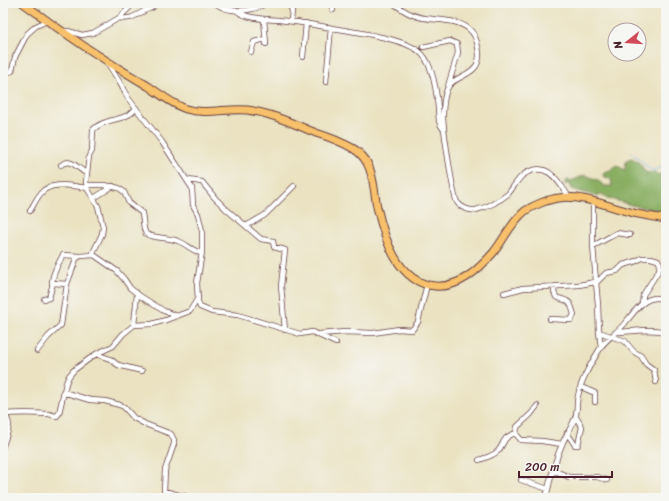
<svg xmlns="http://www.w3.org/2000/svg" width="669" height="501" font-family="Sriracha,sans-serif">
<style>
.forest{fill:#8aaf63;stroke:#6a6747}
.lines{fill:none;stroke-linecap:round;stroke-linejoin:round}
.stream{stroke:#75b5e9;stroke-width:1}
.minor-casing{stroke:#623c42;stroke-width:6}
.highway-casing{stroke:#623c42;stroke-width:9}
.minor{stroke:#fff;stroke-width:4.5}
.highway{stroke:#f7c06b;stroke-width:7}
</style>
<rect width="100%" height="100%" fill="#f6f6f2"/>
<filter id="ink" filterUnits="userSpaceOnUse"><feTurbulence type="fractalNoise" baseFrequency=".025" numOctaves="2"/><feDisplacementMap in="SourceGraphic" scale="8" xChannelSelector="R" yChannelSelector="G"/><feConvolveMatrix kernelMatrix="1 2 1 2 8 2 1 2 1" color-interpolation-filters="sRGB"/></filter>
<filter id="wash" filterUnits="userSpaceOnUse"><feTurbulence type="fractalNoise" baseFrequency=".012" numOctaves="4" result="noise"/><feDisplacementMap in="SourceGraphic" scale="16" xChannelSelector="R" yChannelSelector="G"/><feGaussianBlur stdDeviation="0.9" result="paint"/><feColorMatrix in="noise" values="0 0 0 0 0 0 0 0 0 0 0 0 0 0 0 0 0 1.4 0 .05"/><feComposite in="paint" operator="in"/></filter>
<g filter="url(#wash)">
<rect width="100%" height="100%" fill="#eae2c1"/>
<!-- forest -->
<path class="forest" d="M631 158C633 159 635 159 637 161 645 167 642 176 655 172L658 175 666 172V212L631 205 605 197 602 195 596 196 572 189 570 184H564L567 180 571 181 585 175 598 180 604 186H612L611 179 603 176 604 172 611 170 616 165 625 170 626 160Z"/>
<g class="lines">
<!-- stream -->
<path class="stream" d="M631 153C640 158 644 165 652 171L662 167 666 163"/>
</g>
</g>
<g filter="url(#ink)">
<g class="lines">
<defs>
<path id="minor" d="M215 3C229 14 252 12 267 3
M288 3 292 10 291 21
M393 3C401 9 410 15 419 17 435 21 456 18 469 29 474 33 477 41 478 47 485 78 453 73 447 89 444 97 443 108 443 116 443 127 453 196 457 202 461 208 469 211 476 210 488 207 498 202 508 194 513 188 517 180 523 175 546 159 558 180 569 197
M333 10 334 3
M237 11C248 20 273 19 287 21 300 22 313 25 326 27 348 31 408 38 422 54 435 68 438 103 439 121L440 124 444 130
M119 18C130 20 135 16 144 11 147 9 150 9 153 7L151 3
M264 19 266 44
M62 31H68L82 35 93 33 119 18 134 3
M423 47 450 41 457 44 458 53 448 86
M251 52 254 42 265 39
M303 57 306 23
M107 62 120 83 128 98 162 142 192 188 193 205 198 214 202 231V252L197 283 198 302 200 307 212 312 238 315 300 334 312 332 336 343
M3 74 12 71 15 57 27 34 36 26 47 21
M326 82 331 28
M61 165C71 157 78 169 86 173
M188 180 202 182 215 198 226 209 261 239 273 241 274 247 285 250 281 286 285 330
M87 185H104L119 188 124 192 129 203 142 213 144 229 146 234C156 239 168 237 178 241 187 244 193 252 202 253
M94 198 113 186
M593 202V246L598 305 599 332 601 347
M30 211C34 204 38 195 44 190 55 182 75 186 87 188
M246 226 265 215 294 186
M593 246 617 233 630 235
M92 255 102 234 103 227 98 206 87 188 86 182 89 156 92 151 93 130C104 117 127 122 136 108
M52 284C52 274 58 264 63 255L80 256
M595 284 606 273 617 271 623 265 634 262 642 258H651L658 260 660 264 659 270 643 295 642 304
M504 293 523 288 579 285 595 282
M44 299 49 298 53 283 67 284
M550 319 571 320 574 315C570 299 569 302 556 297L554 292 555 286
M134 325 137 294
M599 332 625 341 633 351 641 356 646 364 654 370 656 382
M617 332C629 332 656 327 666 333
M319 334 345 332 373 333 399 329 412 330 418 322 427 284
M37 351 48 337 61 325 67 284 74 265 76 259 80 256 94 255 117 271 124 279 130 288 140 296 164 311 177 316
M96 354 110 359 118 365 142 371
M581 387 595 393V402
M63 392 90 400 105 401 120 405 124 407 134 418 145 424 171 434 174 440V444L165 470 164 491 190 498
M3 414C18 413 33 413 48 414 51 414 53 416 57 416L59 413 66 383 69 376 74 370 96 354 113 346 123 334 134 325 152 324 166 320 190 311 198 298
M3 415C15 422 5 436 3 446
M567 433 575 445H578L582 427 576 417
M516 434 517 427 531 414 537 406
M479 460C485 458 493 456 498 451 504 445 502 438 513 434H516L521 440 542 441 562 444
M553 470 569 477H597L607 480
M521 480 548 489
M546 498C550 479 555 460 563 442 567 434 572 426 575 418 578 411 576 403 578 396 581 379 592 362 601 347 608 337 618 332 625 323 636 310 646 292 666 300"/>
<path id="highway" d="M23 3C63 33 105 61 148 86 160 94 172 104 186 109 206 115 227 108 247 110 271 113 294 124 316 133 329 137 342 142 354 149 374 161 373 186 377 207 384 238 398 283 435 286 459 288 478 270 493 253 504 240 511 222 525 211 534 205 549 199 559 198 578 194 608 206 626 211 639 215 653 217 666 219"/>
</defs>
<!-- minor casing -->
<use href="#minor" class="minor-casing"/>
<!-- highway casing -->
<use href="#highway" class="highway-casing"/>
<!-- minor -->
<use href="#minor" class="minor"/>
<!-- highway -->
<use href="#highway" class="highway"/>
</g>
</g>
<!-- margin -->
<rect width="669" height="501" fill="none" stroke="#f6f6f2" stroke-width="16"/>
<!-- north arrow -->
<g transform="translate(627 42) rotate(253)"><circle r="19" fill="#f6f6f2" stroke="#b1a0a2"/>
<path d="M0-3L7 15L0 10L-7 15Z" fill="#d1495b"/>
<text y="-6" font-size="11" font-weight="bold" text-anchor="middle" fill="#4a1f2b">N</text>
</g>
<!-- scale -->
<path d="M519 471v6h93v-6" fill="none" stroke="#4a1f2b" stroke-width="2"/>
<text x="525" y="471" font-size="12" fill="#4a1f2b" stroke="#f6f6f2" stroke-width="3" paint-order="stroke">200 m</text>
</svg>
